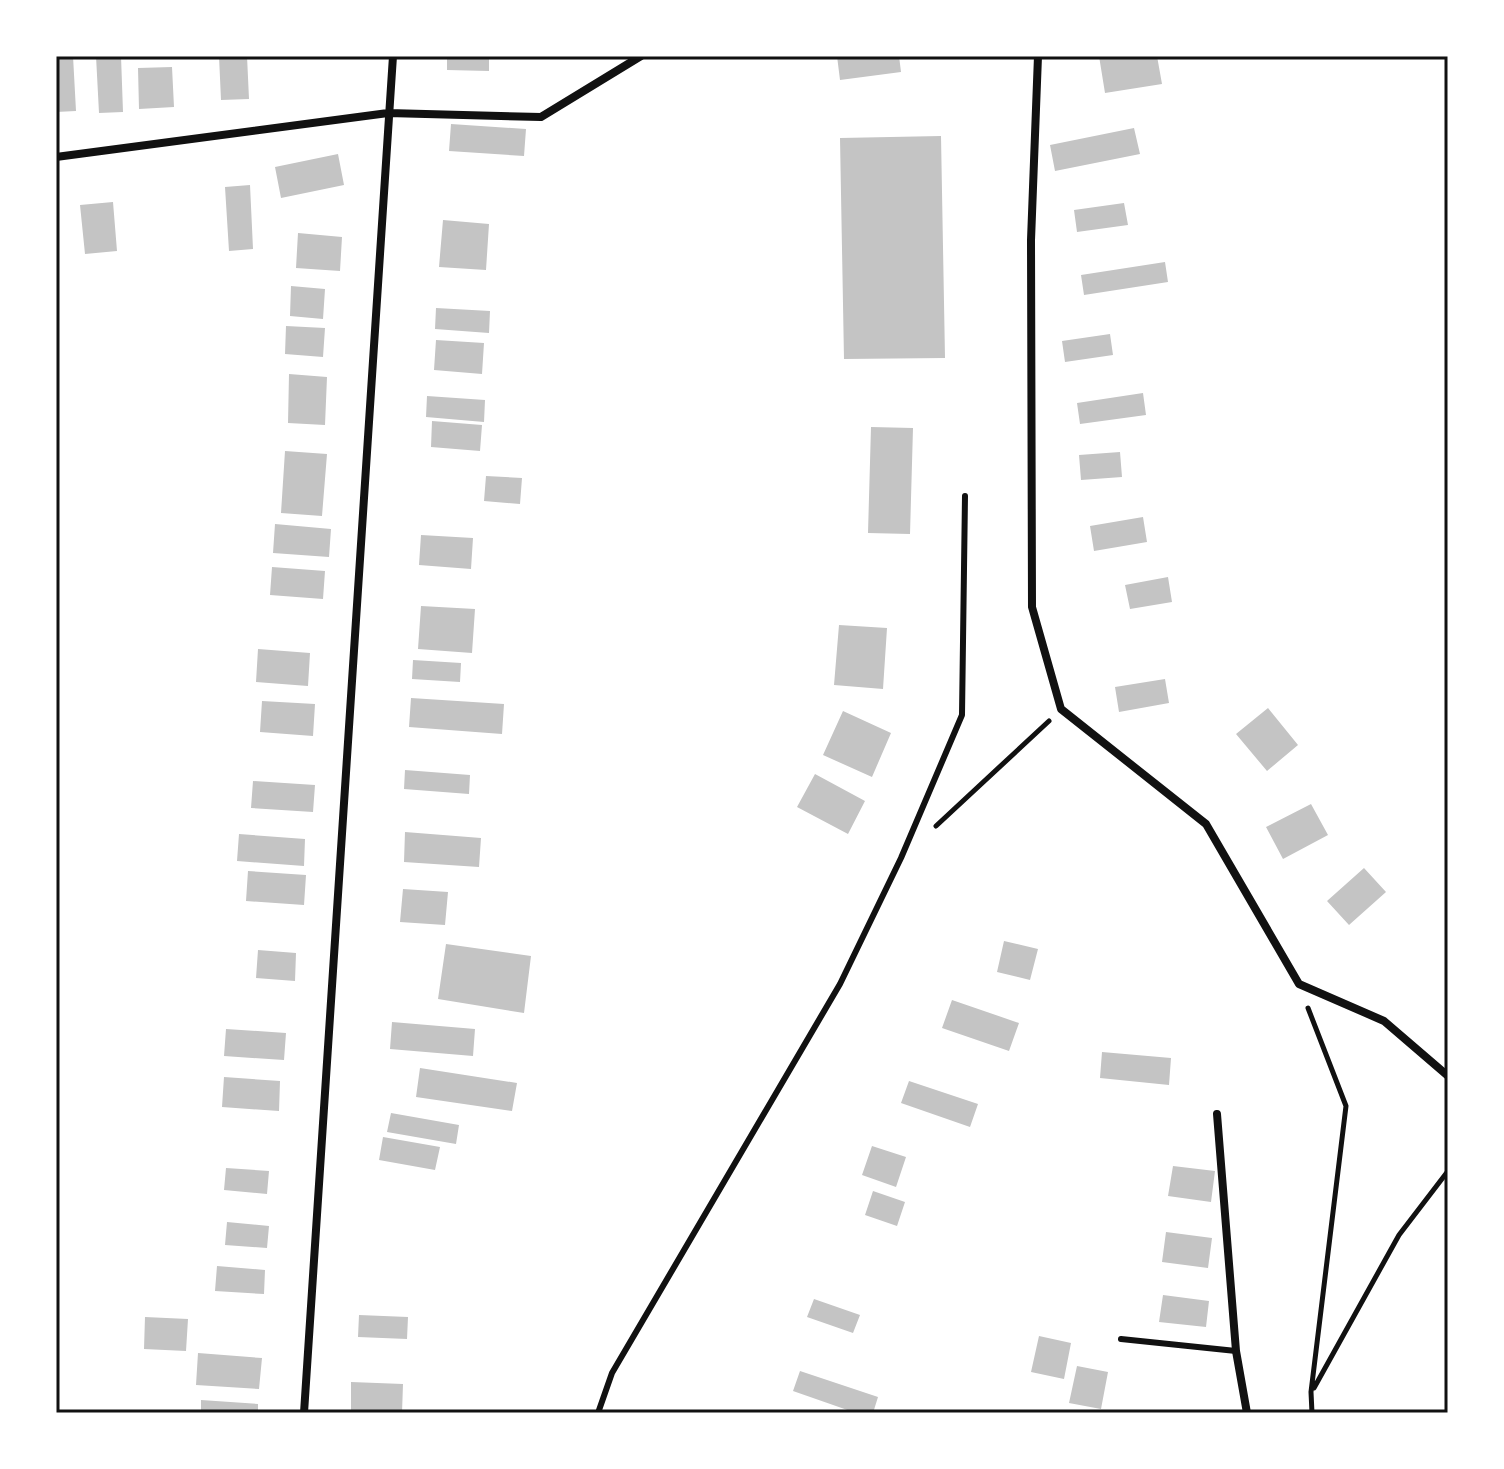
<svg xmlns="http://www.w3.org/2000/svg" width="1504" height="1469" font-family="Lato,sans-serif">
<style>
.building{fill:#c4c4c4}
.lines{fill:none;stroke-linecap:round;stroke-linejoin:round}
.path{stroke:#111;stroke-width:5}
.service{stroke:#111;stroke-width:6}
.minor{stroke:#111;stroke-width:8}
.neatline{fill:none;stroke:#111;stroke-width:3}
</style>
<rect width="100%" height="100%" fill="#fff"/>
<!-- building -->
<path class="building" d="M56 56H73L76 111 56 112Z
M96 56H121L123 112 99 113Z
M219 56H247L249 99 221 100Z
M447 56H489V71L447 70Z
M837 56H899L901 72 840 80Z
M1099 56H1157L1162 84 1105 93Z
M172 67 174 107 139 109 138 68Z
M451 124 526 129 524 156 449 151Z
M1134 128 1140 154 1055 171 1050 145Z
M941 136 945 358 844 359 840 138Z
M338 154 344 185 281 198 275 167Z
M250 185 253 249 229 251 225 187Z
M113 202 117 251 85 254 80 205Z
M1124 203 1128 225 1077 232 1074 210Z
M443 220 489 224 486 270 439 267Z
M298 233 342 237 340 271 296 268Z
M1165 262 1168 282 1084 295 1081 275Z
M291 286 325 289 323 319 290 316Z
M436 308 490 311 489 333 435 329Z
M286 326 325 328 323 357 285 354Z
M1110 334 1113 355 1065 362 1062 341Z
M436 340 484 343 482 374 434 370Z
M289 374 327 377 325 425 288 423Z
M1143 393 1146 415 1080 424 1077 403Z
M427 396 485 400 484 422 426 417Z
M432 421 482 425 480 451 431 447Z
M871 427 913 428 910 534 868 533Z
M285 451 327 454 322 516 281 513Z
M1120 452 1122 477 1081 480 1079 455Z
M486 476 522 478 520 504 484 501Z
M1143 517 1147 542 1094 551 1090 526Z
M275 524 331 529 329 557 273 553Z
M421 535 473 538 471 569 419 565Z
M272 567 325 571 323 599 270 595Z
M1168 577 1172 602 1130 609 1125 585Z
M421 606 475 609 472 653 418 649Z
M839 625 887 628 883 689 834 685Z
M258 649 310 653 308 686 256 682Z
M413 660 461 663 460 682 412 679Z
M1165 679 1169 703 1119 712 1115 687Z
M411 698 504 704 502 734 409 727Z
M262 701 315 704 313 736 260 732Z
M1268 708 1298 745 1267 771 1236 734Z
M843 711 891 733 872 777 823 755Z
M405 770 470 775 469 794 404 789Z
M815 774 865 801 848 834 797 807Z
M253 781 315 785 313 812 251 808Z
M1311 804 1328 835 1283 859 1266 827Z
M405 832 481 838 479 867 404 862Z
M239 834 305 839 304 866 237 861Z
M1364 868 1386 892 1349 925 1327 901Z
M248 871 306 875 304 905 246 901Z
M403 889 448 892 445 925 400 922Z
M1004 941 1038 949 1030 980 997 972Z
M446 944 531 956 524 1013 438 999Z
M258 950 296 953 295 981 256 978Z
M952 1000 1019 1023 1009 1051 942 1028Z
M392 1022 475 1029 473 1056 390 1049Z
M226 1029 286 1033 284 1060 224 1056Z
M1102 1052 1171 1058 1169 1085 1100 1078Z
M420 1068 517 1083 512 1111 416 1097Z
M224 1077 280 1081 279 1111 222 1107Z
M909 1081 978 1104 970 1127 901 1103Z
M391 1113 459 1125 456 1144 387 1132Z
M383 1137 440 1147 435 1170 379 1160Z
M872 1146 906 1157 896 1187 862 1175Z
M1173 1166 1215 1171 1211 1202 1168 1196Z
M226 1168 269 1171 267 1194 224 1190Z
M873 1191 905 1202 897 1226 865 1215Z
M227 1222 269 1226 267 1248 225 1245Z
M1166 1232 1212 1238 1208 1268 1162 1262Z
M217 1266 265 1270 264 1294 215 1291Z
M1163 1295 1209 1301 1206 1327 1159 1322Z
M814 1299 860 1315 853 1333 807 1317Z
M359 1315 408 1317 407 1339 358 1337Z
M145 1317 188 1319 186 1351 144 1349Z
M1039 1336 1071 1343 1064 1379 1031 1372Z
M198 1353 262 1358 259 1389 196 1385Z
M1077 1366 1108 1372 1101 1409 1069 1403Z
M800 1371 878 1397 873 1413H856L793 1391Z
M351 1382 403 1384 402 1413H351Z
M201 1400 258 1404V1413H201Z"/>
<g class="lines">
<!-- path -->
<path class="path" d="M936 826 1049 721
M1308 1008 1346 1106 1311 1392 1312 1413
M1314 1388 1399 1235 1448 1171"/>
<!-- service -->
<path class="service" d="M1121 1339 1236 1351
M598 1413 612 1373 840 984 901 858 962 715 965 496"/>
<!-- minor -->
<path class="minor" d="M1038 56 1031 240 1032 607 1061 709 1206 824 1299 984 1384 1021 1448 1076
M56 157 388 113 541 117 641 56
M1217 1114 1236 1351 1247 1413
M304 1413 393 56"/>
</g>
<!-- border -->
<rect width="1504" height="1469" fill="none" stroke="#ffffff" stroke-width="116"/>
<rect x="58" y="58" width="1388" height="1353" class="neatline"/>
</svg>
